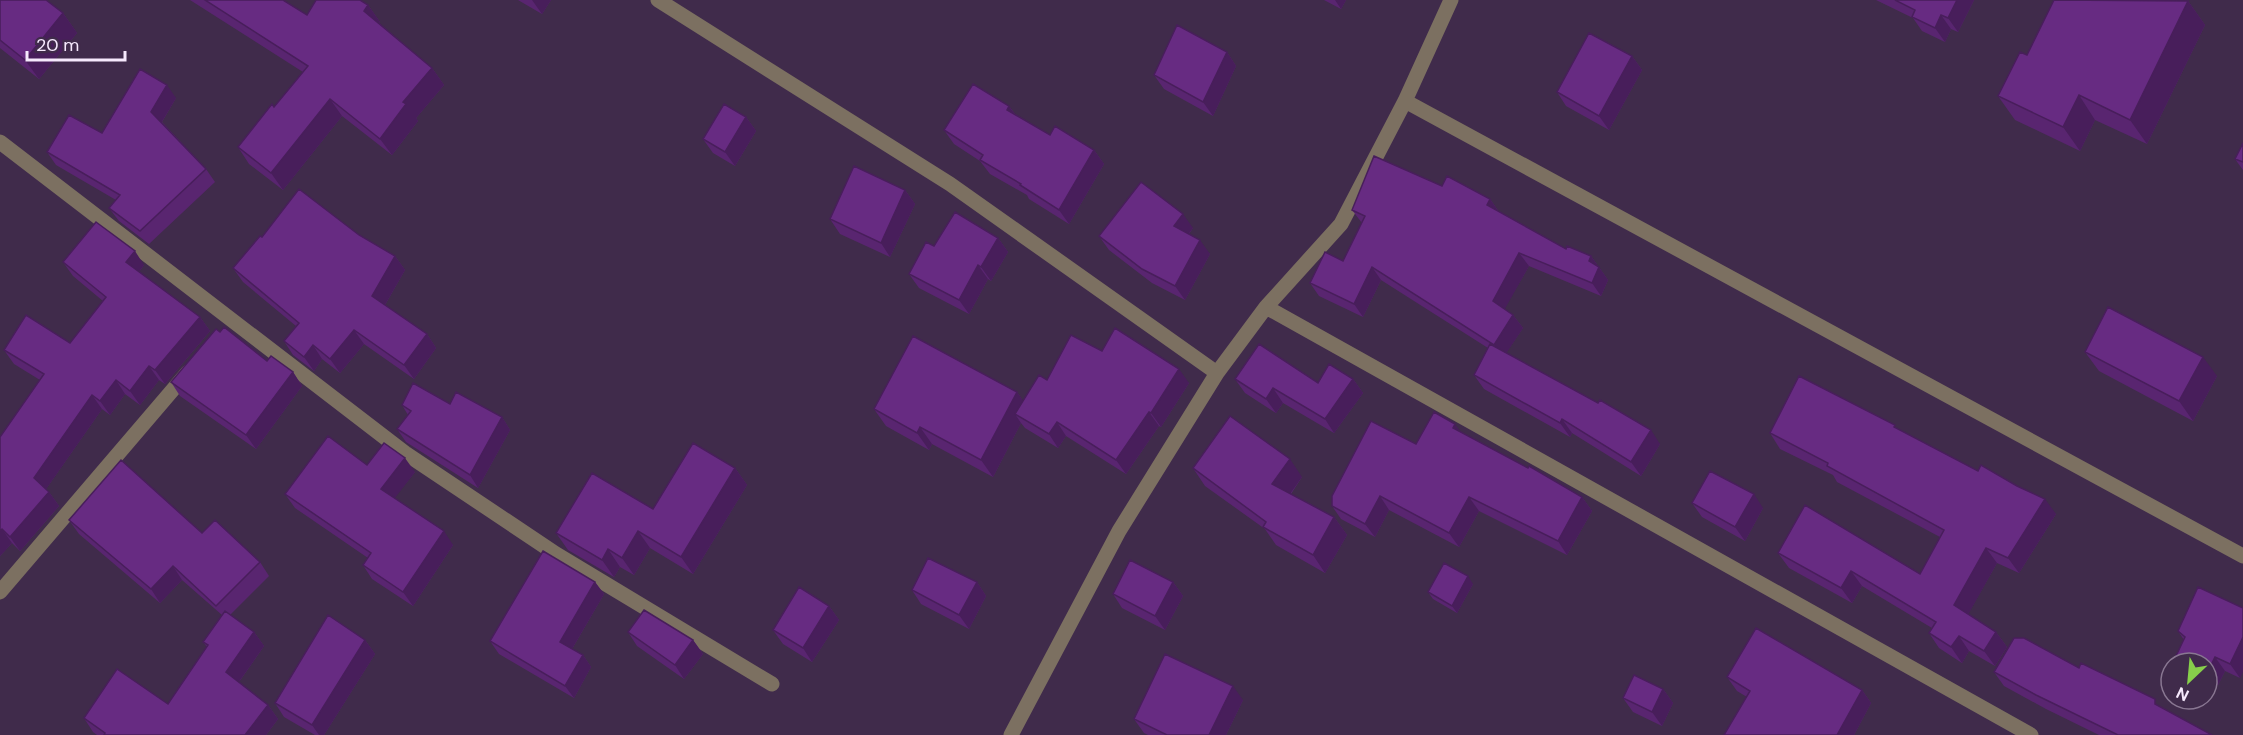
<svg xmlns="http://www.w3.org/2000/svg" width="2243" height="735" font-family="'DM Sans',sans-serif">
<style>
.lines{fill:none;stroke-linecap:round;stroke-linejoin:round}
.minor{stroke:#7c7061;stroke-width:15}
.wall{fill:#592570}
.shaded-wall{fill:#481e5b}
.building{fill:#672b82;stroke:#481e5b;stroke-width:1.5}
</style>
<rect width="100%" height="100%" fill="#402b4b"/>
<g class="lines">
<!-- minor -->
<path class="minor" d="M658 0 950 184 1217 373
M1405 101 2243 556
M0 142 405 453 556 554 772 684
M1266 307 2031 735
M0 592 188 372
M1011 735 1119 531 1217 373 1266 307 1341 224 1405 101 1451 0"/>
</g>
<!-- wall -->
<path class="wall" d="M0 0 63 13 77 33 39 79 0 48Z
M190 0H283L307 15 368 5 380 22 379 23 432 68 444 85 416 118 418 121 392 155 342 116 283 190 249 164 238 147 274 107 303 72Z
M518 0H551L542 14Z
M1324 0H1346L1341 9Z
M1876 0H1974L1958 32 1951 29 1945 42 1922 31 1913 18Z
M2188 1 2205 25 2147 144 2095 120 2080 151 2015 120 1998 96 2027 55Z
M1227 52 1236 66 1213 116 1164 89 1154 75Z
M1632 56 1642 70 1609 130 1566 106 1557 92Z
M176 98 162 122 206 169 215 182 149 244 119 221 109 208 116 200 56 165 47 152 102 133Z
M1009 106 1015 114 1050 135 1094 150 1104 164 1069 224 1029 199 1027 195 990 174 980 161 954 144 944 130Z
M746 117 756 131 735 166 713 153 703 139Z
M2243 143V170L2235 159Z
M1442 186 1490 199 1499 212 1566 249 1591 256 1608 280 1601 296 1529 266 1504 309 1513 315 1523 328 1506 353 1660 444 1641 476 1572 433 1570 437 1484 389 1474 375 1488 348 1381 280 1363 317 1319 296 1310 283 1343 261 1362 223 1352 210Z
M905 190 915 204 890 257 840 234 830 219Z
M1193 228 1189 234 1210 254 1185 300 1152 283 1109 250 1099 236Z
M359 235 395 256 405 270 385 305 427 334 436 348 414 379 364 344 340 373 322 359 314 371 293 355 284 341 296 326 243 282 233 268Z
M998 238 1008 252 991 281 988 279 969 314 919 288 909 274 934 246Z
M63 262 144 265 139 272 200 317 210 331 165 384 159 380 140 405 125 394 110 415 102 409 46 489 49 492 59 506 20 551 12 543 0 556V437L40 380 14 364 4 350 70 343 103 301 73 276Z
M1102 351 1189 383 1161 427 1159 426 1126 474 1066 436 1058 448 1025 428 1021 423 993 477 932 444 929 450 886 426 874 409 1017 392 1023 401 1047 380Z
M2085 352 2217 376 2193 421 2099 371Z
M267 361 293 372 302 386 256 449 180 396 171 382Z
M1235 379 1318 383 1353 379 1363 393 1334 433 1283 403 1276 413 1245 393Z
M450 404 502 417 510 430 478 488 406 442 397 429 408 415 402 405Z
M1899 430 2056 514 2019 573 1997 563 1968 614 1996 632 2007 647 1995 666 1969 651 1962 663 1939 648 1929 633 1932 628 1862 586 1852 603 1789 568 1778 553 1920 574 1940 537 1837 482 1833 475 1780 449 1770 433Z
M1461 432 1582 497 1592 511 1567 555 1479 511 1459 547 1389 510 1375 537 1341 519 1332 506 1416 444Z
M367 465 415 472 394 498 453 545 413 606 372 579 363 565 368 558 295 508 285 494Z
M735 468 747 485 693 574 650 548 634 575 620 567 614 577 568 550 556 533 653 509Z
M1193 468 1302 477 1291 494 1334 517 1347 535 1325 573 1276 545 1265 529 1205 486Z
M1692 503 1763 508 1745 541 1702 517Z
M69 520 260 562 269 576 230 615 254 632 264 646 239 682 268 705 278 719 266 735H97L93 732 84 718 168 704 207 647 203 642 222 615 182 580 160 603 79 534Z
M595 582 604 594 572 649 583 655 591 667 574 698 499 654 490 641Z
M977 582 986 596 969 629 921 604 912 590Z
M1173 582 1183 596 1165 630 1122 608 1113 594Z
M1473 584 1457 613 1433 599 1428 592Z
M2198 587 2240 678 2225 671 2218 685 2207 680V663H2181L2176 656 2184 640 2178 631Z
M829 606 839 620 812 662 783 644 773 630Z
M628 632 693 640 703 654 684 679 637 646Z
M365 640 375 654 324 735H315L284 717 275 703Z
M2079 668 2160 707 2212 735H2099L2046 709 2004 686 1994 672Z
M1727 677 1862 690 1871 703 1854 735H1724L1747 697 1737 691Z
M1663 689 1673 703 1662 726 1633 712 1623 698Z
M1243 700 1226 735H1148L1144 733 1134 719Z"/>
<!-- shaded-wall -->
<path class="shaded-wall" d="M532 0H551L542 14Z
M1335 0H1346L1341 9Z
M1957 0H1974L1958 32 1948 18Z
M2188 1 2205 25 2147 144 2130 120Z
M368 5 380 22 376 27 364 11Z
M63 13 77 33 39 79 25 60Z
M1941 15 1951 29 1945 42 1935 28Z
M1227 52 1236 66 1213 116 1203 102Z
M1632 56 1642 70 1609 130 1599 116Z
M432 68 444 85 416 118 418 121 392 155 380 139 403 102Z
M167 85 176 98 160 125 151 112Z
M2079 95 2095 120 2080 151 2063 127Z
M330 99 342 116 283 190 271 173Z
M1009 106 1019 120 1007 110Z
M746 117 756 131 735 166 725 152Z
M1094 150 1104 164 1069 224 1059 210Z
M905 190 915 204 890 257 881 243Z
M1490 199 1499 212 1487 205Z
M1183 214 1193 228 1184 240 1174 226Z
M998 238 1008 252 991 281 981 267Z
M1200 240 1210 254 1185 300 1175 286Z
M135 251 144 265 136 276 126 262Z
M1519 253 1529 266 1502 314 1493 301Z
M395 256 405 270 382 310 372 296Z
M1591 256 1608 280 1601 296 1592 283 1589 261Z
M978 265 988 279 969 314 959 300Z
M1372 267 1381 280 1363 317 1354 304Z
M1513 315 1523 328 1503 358 1494 345Z
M200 317 210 331 165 384 155 370Z
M354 330 364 344 340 373 330 359Z
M427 334 436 348 414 379 404 365Z
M313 345 322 359 314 371 304 357Z
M2203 357 2217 376 2193 421 2179 401Z
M149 366 159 380 140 405 130 391Z
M1179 369 1189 383 1161 427 1151 413Z
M293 372 302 386 256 449 246 435Z
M1353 379 1363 393 1334 433 1325 419Z
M116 380 125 394 110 415 100 401Z
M1273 388 1283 403 1276 413 1266 399Z
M1017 392 1029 409 1015 414 1021 423 993 477 981 460Z
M92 395 102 409 44 492 34 478Z
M1149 412 1159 426 1126 474 1116 460Z
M502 417 510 430 478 488 470 475Z
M1562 419 1572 433 1570 437 1560 423Z
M1057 422 1066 436 1058 448 1049 434Z
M1455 424 1465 438 1453 428Z
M920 427 932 444 929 450 917 433Z
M1651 430 1660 444 1641 476 1631 462Z
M405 458 415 472 391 503 381 489Z
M1290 459 1302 477 1285 501 1272 484Z
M735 468 747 485 693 574 681 557Z
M49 492 59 506 20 551 10 537Z
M1754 494 1763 508 1745 541 1735 527Z
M1380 496 1389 510 1375 537 1365 524Z
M1469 497 1479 511 1459 547 1449 533Z
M1582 497 1592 511 1567 555 1558 541Z
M2045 499 2056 514 2019 573 2008 558Z
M1334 517 1347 535 1325 573 1313 555Z
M2 529 12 543 0 556V531Z
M444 531 453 545 413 606 403 592Z
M638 531 650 548 634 575 622 558Z
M1986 548 1997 563 1965 620 1954 605Z
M608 549 620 567 614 577 602 560Z
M173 566 182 580 160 603 151 589Z
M1851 571 1862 586 1852 603 1841 588Z
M1468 576 1473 584 1457 613 1452 606Z
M595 582 604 594 569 654 560 642Z
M977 582 986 596 969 629 959 615Z
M1173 582 1183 596 1165 630 1155 616Z
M829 606 839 620 812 662 803 648Z
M254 632 264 646 236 686 226 672Z
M1996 632 2007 647 1995 666 1984 651Z
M1959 636 1969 651 1962 663 1951 647Z
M2243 637V672L2240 678 2230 664Z
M365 640 375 654 324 735H319L312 725Z
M693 640 703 654 684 679 675 665Z
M583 655 591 667 574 698 565 686Z
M2215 657 2225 671 2218 685 2208 671Z
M1233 686 1243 700 1226 735H1209Z
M1663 689 1673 703 1662 726 1652 712Z
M1862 690 1871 703 1854 735H1837Z
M268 705 278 719 266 735H245Z"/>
<!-- building -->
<path class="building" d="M0 0H46L63 13 25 60 0 40Z
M205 0H283L307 15 316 0H360L368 5 364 11 432 68 403 102 406 104 380 139 330 99 271 173 238 147 272 104 274 107 308 66Z
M1895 0H1957L1948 18 1941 15 1935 28 1912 17 1915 10Z
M2054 0 2188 1 2130 120 2079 95 2063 127 1998 96 2020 52 2027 55Z
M1177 25 1227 52 1203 102 1154 75Z
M1589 33 1632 56 1599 116 1557 92Z
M140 69 167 85 151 112 206 169 140 231 109 208 120 195 47 152 69 115 102 133Z
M973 84 1009 106 1007 110 1050 135 1055 126 1094 150 1059 210 1020 185 1021 184 980 160 983 155 944 130Z
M724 104 746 117 725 152 703 139Z
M2243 143V162L2235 159Z
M1374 156 1442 186 1447 176 1490 199 1487 205 1566 249 1567 246 1591 256 1589 261 1599 267 1592 283 1519 253 1493 301 1513 315 1494 345 1372 267 1354 304 1310 283 1325 252 1343 261 1365 216 1352 210Z
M854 166 905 190 881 243 830 219Z
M1141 182 1183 214 1174 226 1200 240 1175 286 1142 269 1099 236Z
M299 189 359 235 395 256 372 296 427 334 404 365 354 330 330 359 313 345 304 357 284 341 299 323 233 268 260 236 262 237Z
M955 212 998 238 981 267 978 265 959 300 909 274 926 242 934 246Z
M96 222 135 251 126 262 200 317 155 370 149 366 130 391 116 380 100 401 92 395 34 478 49 492 10 537 2 529 0 531V437L44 374 4 350 26 315 70 343 106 297 63 262Z
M2108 307 2203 357 2179 401 2085 352Z
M224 327 267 361 271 356 293 372 246 435 171 382 216 329 220 332Z
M1115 328 1179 369 1151 413 1149 412 1116 460 1057 422 1049 434 1015 414 1039 375 1047 380 1071 335 1102 351Z
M913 336 1017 392 981 460 920 427 917 433 874 409Z
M1259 344 1318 383 1329 364 1353 379 1325 419 1273 388 1266 399 1235 379Z
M1490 344 1598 403 1600 400 1651 430 1631 462 1562 419 1560 423 1474 375Z
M1799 376 1895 425 1894 427 1978 471 1981 465 2017 486 2045 499 2008 558 1986 548 1954 605 1996 632 1984 651 1959 636 1951 647 1929 633 1936 622 1851 571 1841 588 1778 553 1805 505 1920 574 1944 530 1827 466 1828 463 1770 433Z
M413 383 450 404 456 392 502 417 470 475 397 429 411 411 402 405Z
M1434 412 1455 424 1453 428 1528 468 1529 466 1582 497 1558 541 1469 497 1449 533 1380 496 1365 524 1332 506V496L1371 421 1416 444Z
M1230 416 1290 459 1272 484 1334 517 1313 555 1263 527 1266 522 1193 468Z
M328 436 367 465 384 443 405 458 381 489 444 531 403 592 363 565 371 553 285 494Z
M693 443 735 468 681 557 638 531 622 558 608 549 602 560 556 533 592 473 653 509Z
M121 460 202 533 215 520 260 562 216 606 173 566 151 589 69 520Z
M1710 471 1754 494 1735 527 1692 503Z
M543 551 595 582 560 642 583 655 565 686 490 641Z
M928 558 977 582 959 615 912 590Z
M1130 560 1173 582 1155 616 1113 594Z
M1444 563 1468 576 1452 606 1428 592Z
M799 587 829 606 803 648 773 630Z
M2198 587 2243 608V637L2230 664 2215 657 2208 671 2207 663H2190L2176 656 2185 637 2178 631Z
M644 610 693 640 675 665 628 632Z
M225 611 254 632 226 672 268 705 245 735H104L105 733 84 718 117 669 168 704 208 645 203 642Z
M328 615 365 640 312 725 275 703Z
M1756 628 1862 690 1837 735H1724L1750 691 1727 677Z
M2014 638H2024L2079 668 2081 663 2155 699V704L2212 735H2118L2036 695 1994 672Z
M1165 654 1233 686 1209 735H1167L1134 719Z
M1634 675 1663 689 1652 712 1623 698Z"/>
<!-- north arrow -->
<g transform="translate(2189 681) rotate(206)"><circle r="28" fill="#402b4b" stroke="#897792" stroke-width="1.5"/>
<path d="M0-4.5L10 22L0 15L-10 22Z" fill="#87cf4b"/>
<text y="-9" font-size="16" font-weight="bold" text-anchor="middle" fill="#f6e9fd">N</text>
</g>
<!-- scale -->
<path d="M27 51v9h98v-9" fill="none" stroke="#f6e9fd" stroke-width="3"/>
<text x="36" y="51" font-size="18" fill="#f6e9fd" stroke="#402b4b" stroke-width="4.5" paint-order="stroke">20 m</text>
</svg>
